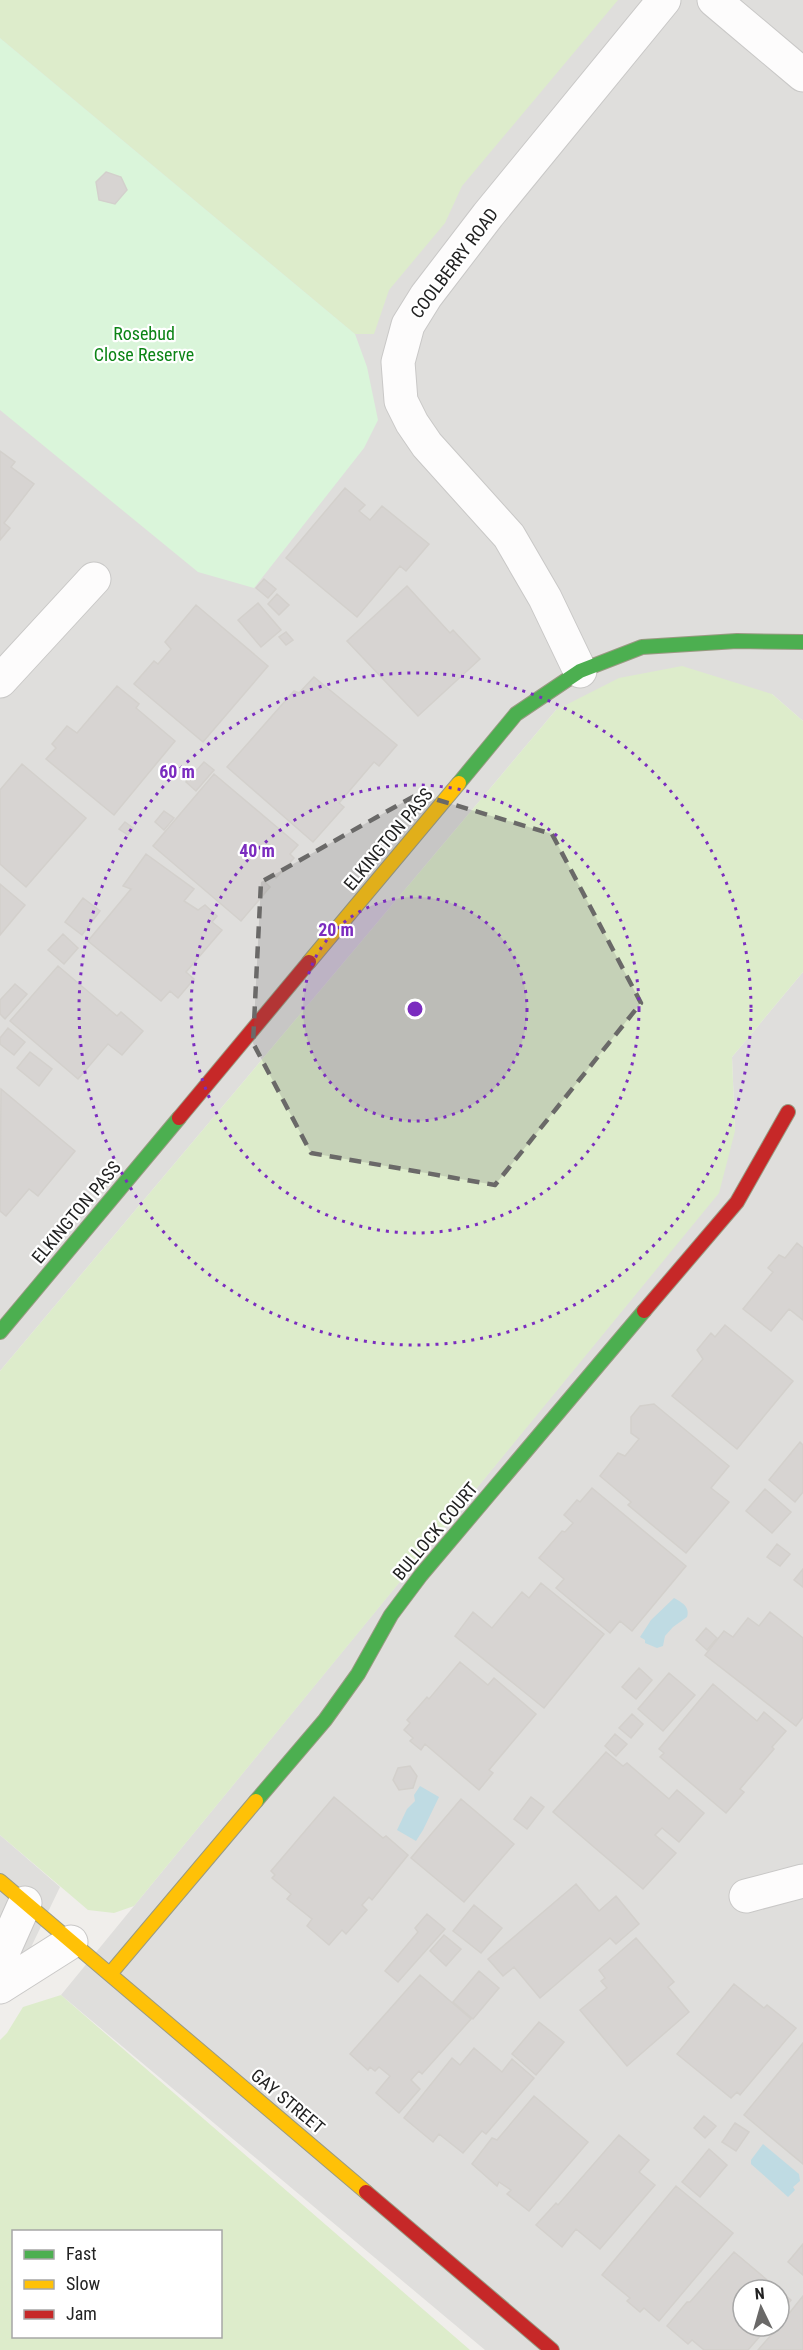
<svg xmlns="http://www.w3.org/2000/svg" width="803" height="2350" font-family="'Roboto Condensed',sans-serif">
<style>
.residential{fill:#dfdedc;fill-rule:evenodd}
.grass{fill:#ddeccb;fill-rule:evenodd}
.park{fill:#daf5da}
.water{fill:#bfdbe3}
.building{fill:#d7d4d2;stroke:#d3d0cc;stroke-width:1.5}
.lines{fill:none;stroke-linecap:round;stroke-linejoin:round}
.street-casing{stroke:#c9c8c7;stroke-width:35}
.fast-casing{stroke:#999a82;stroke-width:16}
.slow-casing{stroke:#999a82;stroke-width:16}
.jam-casing{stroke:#999a82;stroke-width:16}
.street{stroke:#fdfcfc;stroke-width:33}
.fast{stroke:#4caf50;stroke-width:14}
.slow{stroke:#ffc107;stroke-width:14}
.jam{stroke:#c62828;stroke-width:14}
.marked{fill:#6a6968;fill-opacity:0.2;stroke:#6a6968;stroke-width:4.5;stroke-dasharray:12 8;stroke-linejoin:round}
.ring{fill:none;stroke:#7b2cbf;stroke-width:3;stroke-dasharray:3 6}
.labels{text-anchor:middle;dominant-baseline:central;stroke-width:4.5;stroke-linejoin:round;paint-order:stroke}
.street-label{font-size:18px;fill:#222;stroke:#fff}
.park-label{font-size:18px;fill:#0c8416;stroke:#fff}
.centre{fill:#7b2cbf;stroke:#fff;stroke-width:3}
.ring-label{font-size:18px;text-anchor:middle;font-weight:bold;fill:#7b2cbf;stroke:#fff;stroke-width:4.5;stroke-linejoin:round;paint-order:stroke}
</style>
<rect width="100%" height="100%" fill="#f0eeeb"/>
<!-- residential -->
<path class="residential" d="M0 0H803V721L772 694 556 710 0 1371Z
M803 972V2350H485L61 1995 647 1280 735 1130 732 1057ZM743 2290H779V2326H743Z
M0 1835 60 1887 21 1968 0 1995Z"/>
<!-- grass -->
<path class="grass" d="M0 0H618L462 186 445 223 389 290 374 334H355L0 38Z
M682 666 772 694 803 721V972L732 1057 735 1131 719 1193 134 1906 114 1913 88 1910 0 1835V1371L556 710 619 678Z
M61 1995 470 2350H0V2040L7 2033 23 2007ZM14 2232H220V2336H14Z"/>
<!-- park -->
<path class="park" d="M0 38 355 334 367 367 378 420 364 448 254 588 198 572 0 410Z"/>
<!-- water -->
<path class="water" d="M674 1598C683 1603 690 1607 687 1617L673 1627 665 1636 663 1646 657 1648 645 1643V1640L640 1637 651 1620Z
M420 1786 439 1797 423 1830 416 1841 397 1830 407 1809 415 1801 414 1795Z
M763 2144 799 2174 800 2181 793 2187 795 2190 788 2197 751 2164V2160Z"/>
<!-- building -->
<path class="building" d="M106 172 121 177 127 190 115 204 99 200 96 182Z
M0 451 15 462 11 467 34 484 4 523 10 528 0 540Z
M345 488 365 505 359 511 370 520 382 506 429 544 406 571 400 566 357 617 286 558Z
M264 579 276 589 268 598 256 588Z
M407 586 450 633 453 630 480 659 418 716 347 641Z
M277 594 289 605 279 615 268 604Z
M258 603 281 630 261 647 238 620Z
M196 605 268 666 203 742 134 684 154 661 158 664 171 649 165 642Z
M286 632 293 640 286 645 279 637Z
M314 677 397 745 379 766 374 762 339 803 344 807 313 842 227 767 294 691 299 693Z
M117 686 139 704 136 708 175 741 114 815 46 759 56 748 52 744 67 726 77 733Z
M204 762 214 770 196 791 186 782Z
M22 764 86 818 26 887 0 864V790Z
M214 774 298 845 290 854 294 858 276 878 271 874 265 882 270 887 241 921 153 846Z
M164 811 174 818 164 830 155 822Z
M125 822 133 828 128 835 119 829Z
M146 854 194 889 184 901 198 910 205 905 217 916 212 922 222 930 186 972 194 979 178 998 170 991 161 1001 88 941 131 889 123 886Z
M0 884 25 905 0 935Z
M83 898 100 911 82 935 65 922Z
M63 934 78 948 64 964 48 950Z
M58 966 117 1016 121 1012 143 1031 122 1055 108 1044 78 1079 10 1021Z
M15 984 27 994 5 1019 0 1014V1000Z
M8 1028 25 1042 14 1055 0 1044V1038Z
M30 1052 52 1069 39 1086 17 1068Z
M1 1089 75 1151 38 1196 29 1189 6 1216 0 1211Z
M797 1243 803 1248V1320L789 1309 771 1331 743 1309 773 1272 768 1268 779 1255 785 1258Z
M725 1325 793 1381 737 1449 672 1396 703 1359 697 1350 711 1333 715 1337Z
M654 1404 729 1466 711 1488 729 1502 686 1553 628 1505 631 1502 600 1476 618 1453 625 1456 639 1439 631 1433V1417L640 1406Z
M800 1442 803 1445V1492L795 1502 769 1480Z
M592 1488 686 1566 632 1631 620 1621 610 1633 556 1588 564 1579 539 1558 562 1531 565 1532 573 1523 564 1515 577 1500 580 1502Z
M765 1489 791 1512 772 1533 746 1511Z
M777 1544 790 1554 780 1566 767 1557Z
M803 1569V1587L794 1580Z
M541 1583 604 1634 544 1708 455 1636 473 1612 492 1628 522 1592 529 1598Z
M770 1612 803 1638V1717L796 1726 705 1655 724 1631 733 1637 748 1618 759 1626Z
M706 1628 717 1638 707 1650 696 1640Z
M460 1662 488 1685 494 1678 536 1714 489 1770 493 1773 479 1790 425 1744 421 1750 410 1741 413 1738 404 1730 410 1723 407 1720 427 1697 429 1699Z
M639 1668 652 1680 636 1699 622 1687Z
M669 1673 695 1695 663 1731 638 1709Z
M713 1684 757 1721 764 1712 786 1731 772 1747 774 1749 740 1789 744 1792 726 1813 660 1757 664 1753 659 1749Z
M632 1714 643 1724 631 1738 619 1728Z
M615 1734 627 1744 616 1756 605 1746Z
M606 1752 623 1766 627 1763 669 1799 677 1790 704 1813 679 1842 662 1828 655 1835 676 1853 643 1889 553 1812Z
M410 1766 417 1776 413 1788 399 1790 393 1780 398 1768Z
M334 1797 383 1838 386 1836 408 1855 372 1900 369 1897 362 1905 367 1910 346 1934 342 1930 329 1945 307 1926 312 1919 287 1899 291 1894 272 1878 275 1875 271 1871Z
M531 1797 544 1807 527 1829 514 1819Z
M461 1799 514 1844 464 1902 411 1858Z
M576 1884 599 1911 616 1896 639 1924 616 1944 610 1938 540 1998 514 1967 503 1976 488 1959Z
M474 1905 502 1928 481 1953 453 1931Z
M427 1914 445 1929 398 1982 385 1971 418 1932 415 1928Z
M444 1935 461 1949 446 1966 430 1951Z
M636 1938 674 1982 668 1987 689 2012 627 2066 580 2010 607 1988 601 1981 605 1978 599 1970Z
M479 1971 499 1988 473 2019 453 2002Z
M420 1975 471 2019 422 2074 419 2071 411 2080 420 2089 399 2113 376 2093 390 2076 379 2067 375 2071 370 2067 368 2070 350 2054Z
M734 1984 764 2008 767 2005 796 2028 740 2095 737 2092 731 2098 677 2054Z
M539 2022 564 2042 536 2075 512 2054Z
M803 2043V2164L744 2115Z
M474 2048 502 2072 512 2059 534 2078 486 2134 482 2131 463 2153 439 2134 433 2142 404 2118 452 2058 460 2065Z
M534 2096 588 2142 529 2211 507 2194 511 2190 499 2182 497 2186 472 2164 492 2138 497 2140Z
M704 2116 716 2126 705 2138 694 2128Z
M735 2123 749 2132 736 2151 722 2142Z
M619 2135 649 2160 639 2172 655 2185 600 2249 576 2229 562 2247 536 2225 556 2203 558 2205Z
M709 2149 727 2165 700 2197 682 2182Z
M676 2186 733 2233 659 2321 644 2308 640 2312 627 2301 630 2298 602 2275Z
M803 2244V2275L788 2262Z
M734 2252 779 2290H743V2326H769L748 2350H704L692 2340 688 2344 667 2326 687 2302H690Z
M779 2290 791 2300 779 2314Z
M803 2296V2350H758L779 2326Z"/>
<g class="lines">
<defs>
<path id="street" d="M714 0 803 75
M580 671 545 598 509 536 427 445 412 423 401 401 398 362 408 325 426 296 488 215 664 0
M0 681 94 579
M746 1896 803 1881
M0 1959 25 1903
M0 1987 71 1942"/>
<path id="fast" d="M459 783 516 714 580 671 642 647 737 641 803 642
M0 1332 179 1118
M256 1801 325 1720 358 1674 391 1615 421 1575 644 1311"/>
<path id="slow" d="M309 962 459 783
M0 1881 366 2192
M110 1974 256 1801"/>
<path id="jam" d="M179 1118 309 962
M644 1311 737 1202 788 1112
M366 2192 552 2350"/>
</defs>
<!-- street casing -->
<use href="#street" class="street-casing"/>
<!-- fast casing -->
<use href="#fast" class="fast-casing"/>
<!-- slow casing -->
<use href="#slow" class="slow-casing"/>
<!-- jam casing -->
<use href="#jam" class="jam-casing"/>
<!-- street -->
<use href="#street" class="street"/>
<!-- fast -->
<use href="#fast" class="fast"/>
<!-- slow -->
<use href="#slow" class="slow"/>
<!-- jam -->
<use href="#jam" class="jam"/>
</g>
<!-- marked area -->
<path class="marked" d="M418 794 552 834 641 1003 495 1185 311 1153 253 1043 261 882Z"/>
<!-- distance rings -->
<circle cx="415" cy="1009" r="112" fill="#7b2cbf" fill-opacity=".12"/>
<g class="ring">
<circle cx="415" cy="1009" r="112"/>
<circle cx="415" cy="1009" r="224"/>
<circle cx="415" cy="1009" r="336"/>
</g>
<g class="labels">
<!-- street labels -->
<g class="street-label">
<text transform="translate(454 263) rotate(-53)">COOLBERRY ROAD</text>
<text transform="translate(388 839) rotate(-50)">ELKINGTON PASS</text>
<text transform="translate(76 1212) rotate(-50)">ELKINGTON PASS</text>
<text transform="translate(435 1531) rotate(-50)">BULLOCK COURT</text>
<text transform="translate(288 2101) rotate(40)">GAY STREET</text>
</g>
<!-- park labels -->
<g class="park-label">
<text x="144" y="333">Rosebud<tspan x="144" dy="21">Close Reserve</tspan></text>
</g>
</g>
<circle cx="415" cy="1009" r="9" class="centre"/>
<g class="ring-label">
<text x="177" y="778">60 m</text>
<text x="257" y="857">40 m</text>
<text x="336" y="936">20 m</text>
</g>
<!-- legend -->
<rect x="12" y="2230" width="210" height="108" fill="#ffffff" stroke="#a7a7a7" stroke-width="1.5"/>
<rect x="24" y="2250" width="30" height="9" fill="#4caf50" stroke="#a7a7a7" stroke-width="1.5"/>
<text x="66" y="2260" font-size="18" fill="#222222">Fast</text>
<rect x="24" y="2280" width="30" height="9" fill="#ffc107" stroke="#a7a7a7" stroke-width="1.5"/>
<text x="66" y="2290" font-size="18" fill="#222222">Slow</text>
<rect x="24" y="2310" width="30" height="9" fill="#c62828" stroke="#a7a7a7" stroke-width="1.5"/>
<text x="66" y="2320" font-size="18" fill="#222222">Jam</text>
<!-- north arrow -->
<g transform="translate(761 2308) rotate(355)"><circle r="28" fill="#ffffff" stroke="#a7a7a7" stroke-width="1.5"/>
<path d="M0-4.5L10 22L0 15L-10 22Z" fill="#6a6968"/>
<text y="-9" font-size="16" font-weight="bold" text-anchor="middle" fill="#222222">N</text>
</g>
</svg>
